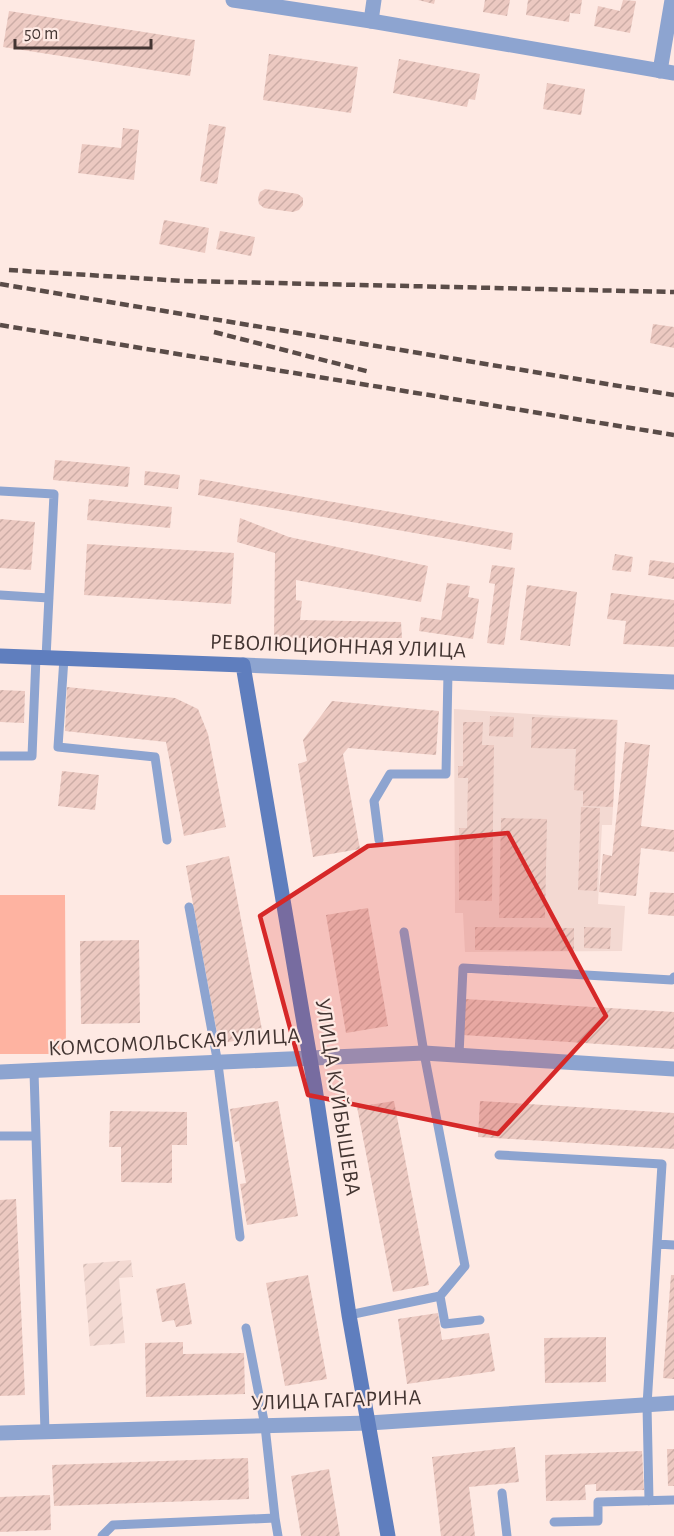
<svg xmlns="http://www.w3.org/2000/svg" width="674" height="1536" font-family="'Alegreya Sans',sans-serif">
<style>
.built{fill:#f3d9d2}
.industrial{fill:url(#industrial-furrows)}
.green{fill:#feb3a1}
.building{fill:url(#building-hatch)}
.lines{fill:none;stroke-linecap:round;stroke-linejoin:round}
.service{stroke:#8da4d0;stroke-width:9}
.minor{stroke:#8da4d0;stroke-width:15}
.tertiary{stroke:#8da4d0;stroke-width:15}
.secondary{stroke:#5f7ebe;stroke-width:15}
.rail{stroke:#5a4c48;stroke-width:4.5;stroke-dasharray:9 4.5;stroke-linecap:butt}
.marked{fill:#d62828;fill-opacity:0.2;stroke:#d62828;stroke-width:4.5;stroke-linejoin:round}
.labels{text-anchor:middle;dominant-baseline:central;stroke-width:4.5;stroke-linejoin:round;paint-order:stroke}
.street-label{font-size:22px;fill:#433532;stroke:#fee9e3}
</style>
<defs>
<pattern id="industrial-furrows" width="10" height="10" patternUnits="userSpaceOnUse" patternTransform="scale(1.5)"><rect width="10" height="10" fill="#f3d9d2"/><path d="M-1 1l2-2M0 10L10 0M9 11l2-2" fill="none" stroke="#d2bbb5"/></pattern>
<pattern id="building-hatch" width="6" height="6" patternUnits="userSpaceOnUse" patternTransform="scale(1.5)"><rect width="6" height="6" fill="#ecc9c1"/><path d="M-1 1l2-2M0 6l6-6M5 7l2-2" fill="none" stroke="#ccada6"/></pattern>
</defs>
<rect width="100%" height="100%" fill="#fee9e3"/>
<!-- built -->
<path class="built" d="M454 709 618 720 612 825H602L598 904 625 906 622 951 465 952 463 913H455Z"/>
<!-- industrial -->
<path class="industrial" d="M131 1260 133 1277 119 1278 125 1343 90 1346 83 1264Z"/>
<!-- green -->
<path class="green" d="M0 895H65L66 1054H0Z"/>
<!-- building -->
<path class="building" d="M418 0H435L434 4Z
M485 0H510L507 16 483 12Z
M528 0H582L580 14 570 13 569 22 526 15Z
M623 0 636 1 630 33 594 26 598 6 620 11Z
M9 11 195 40 190 76 3 47Z
M269 54 358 67 351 113 263 100Z
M399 59 480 74 475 100 469 99 467 107 393 93Z
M547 83 585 89 581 115 543 109Z
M209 124 226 127 217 184 200 181Z
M123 128 139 130 134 180 78 173 82 144 121 148Z
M265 189 298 194 303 198V205L299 210 293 212 264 208 259 204 258 198 260 192Z
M164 220 209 228 205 253 159 244Z
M220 231 255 237 251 256 216 249Z
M653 324 674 327V348L650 343Z
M55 460 130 467 128 487 53 480Z
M145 471 180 475 178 489 144 485Z
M200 479 513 533 511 550 198 495Z
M89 499 172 507 170 528 87 520Z
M240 518 289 537 428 566 421 602 296 580V600L302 601 300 620 401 622 402 638H274L275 553 237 542Z
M0 519 35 522 31 570 0 568Z
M87 544 234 553 231 604 84 595Z
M615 554 633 557 631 572 612 570Z
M650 560 674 563V579L648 575Z
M492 565 515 568 504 645 487 643 495 584 489 583Z
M447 583 470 586 468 597 479 599 473 639 419 631 421 617 441 620Z
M527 585 577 592 570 646 520 640Z
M611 593 674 600V647L623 644 626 621 607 619Z
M67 687 175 698 198 709 208 734 226 827 184 836 166 742 65 731Z
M0 690 25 691 24 723 0 722Z
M332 701 439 711 436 755 348 748 343 754 360 849 313 857 298 764 307 761 303 740Z
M490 716 514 717 513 737 489 736Z
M532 717 617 720 613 807 583 806V791L574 790 576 749 531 748Z
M463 722H483L482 745H494L492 901 459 900V828H467L468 778H458V766H463Z
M625 742 650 745 641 826 674 830V852L641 848 636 896 599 892 603 854 612 856Z
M62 771 99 775 95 810 58 806Z
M581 807 600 808 597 891 578 890Z
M501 818 547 819 545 918H499Z
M229 856 263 1035 219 1044 186 866Z
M650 892 674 893V916L648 914Z
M368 908 388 1026 346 1033 326 915Z
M475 927 574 928V951L475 950Z
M584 927 611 928 610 949 584 948Z
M139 940 140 1023 81 1024 80 941Z
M465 999 674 1012V1049L463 1035Z
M278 1101 298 1216 247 1225 240 1184 246 1183 239 1141 235 1142 230 1109Z
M394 1101 429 1285 393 1292 357 1107Z
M480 1101 674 1113V1149L478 1137Z
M110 1111 187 1112V1145H172V1183L121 1182V1147H109Z
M16 1199 25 1395 0 1396V1200Z
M308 1275 327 1379 285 1386 266 1283Z
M671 1275H674V1379L663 1378Z
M185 1283 192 1324 176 1327 174 1320 162 1322 156 1289Z
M438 1313 442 1340 489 1333 495 1371 407 1384 398 1319Z
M606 1337V1382L545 1383 544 1338Z
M183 1342V1354L244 1353 245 1394 146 1397 145 1343Z
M515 1447 519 1482 469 1487 475 1536H441L432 1457Z
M667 1449H674V1486H668Z
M642 1451 644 1490 596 1491V1484L585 1485 586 1500 546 1501 545 1455Z
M248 1458 249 1499 54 1506 52 1465Z
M329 1469 340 1536H301L291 1476Z
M50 1495 51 1530 0 1532V1497Z"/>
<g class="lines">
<!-- service -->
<path class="service" d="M0 491 54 494 46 658
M0 595 49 598
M64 658 58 747 155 757 167 840
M0 756H32L36 657
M379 840 374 801 390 774H446L448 672
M189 907 218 1064 240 1237
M459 1055 463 968 672 980 674 977
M0 1136H36L34 1072
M36 1136 45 1432
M499 1155 662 1164 647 1405 649 1501
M657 1244 674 1245
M440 1296 445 1324 480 1320
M349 1315 440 1296 465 1266 424 1053 404 932
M246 1328 265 1426 275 1518
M502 1493 507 1536
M554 1522 598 1521V1502L674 1500
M102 1536 113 1525 275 1518 278 1536"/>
<!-- minor -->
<path class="minor" d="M371 21 374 0
M660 71 672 0"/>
<!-- tertiary -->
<path class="tertiary" d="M233 0 371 21 674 73
M243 665 674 682
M0 1072 424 1053 674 1069
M0 1433 369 1423 674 1403"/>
<!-- secondary -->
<path class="secondary" d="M0 656 243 665 315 1088 349 1315 388 1536"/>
<!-- rail -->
<path class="rail" d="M9 270 184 281 674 292
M0 284 674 395
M0 325 674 435
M214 332 370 372"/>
</g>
<!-- marked area -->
<path class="marked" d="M508 833 606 1016 498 1134 308 1095 260 916 368 846Z"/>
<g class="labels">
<!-- street labels -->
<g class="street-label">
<text transform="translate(338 646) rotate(2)">РЕВОЛЮЦИОННАЯ УЛИЦА</text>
<text transform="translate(174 1042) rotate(-3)">КОМСОМОЛЬСКАЯ УЛИЦА</text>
<text transform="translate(338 1097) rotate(81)">УЛИЦА КУЙБЫШЕВА</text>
<text transform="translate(336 1400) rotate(-2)">УЛИЦА ГАГАРИНА</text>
</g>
</g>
<!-- scale -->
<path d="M15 39v9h136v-9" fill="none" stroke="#433532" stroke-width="3"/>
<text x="24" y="39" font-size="18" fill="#433532" stroke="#fee9e3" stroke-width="4.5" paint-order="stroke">50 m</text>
</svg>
